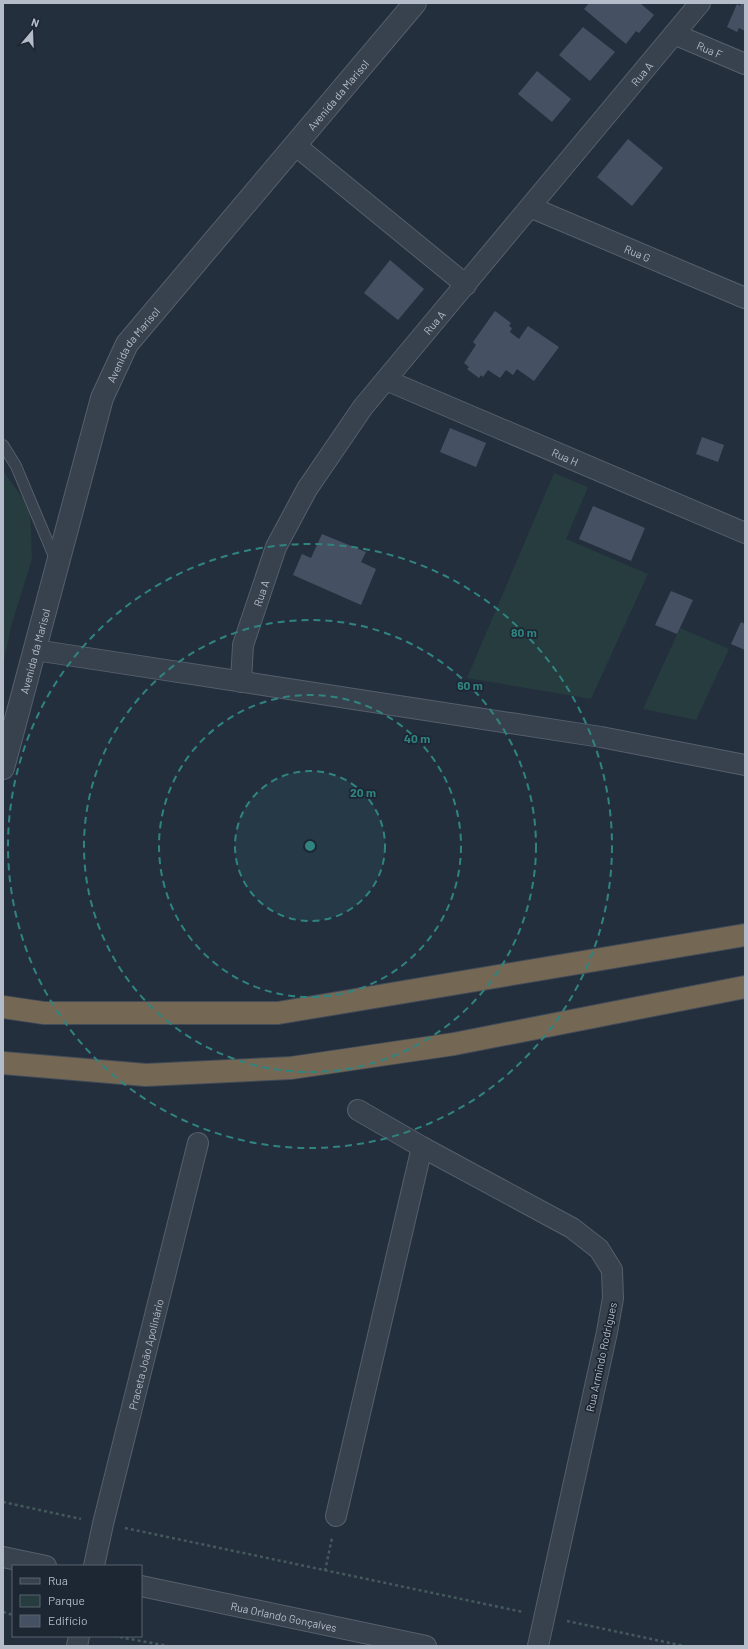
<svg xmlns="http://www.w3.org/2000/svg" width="748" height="1649" font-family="Barlow,sans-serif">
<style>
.green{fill:#263c3f}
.building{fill:#455162}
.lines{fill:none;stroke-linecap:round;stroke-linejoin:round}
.service-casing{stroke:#565f6c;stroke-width:12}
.minor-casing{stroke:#565f6c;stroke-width:22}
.tertiary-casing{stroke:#565f6c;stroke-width:24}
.motorway-casing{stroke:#434c59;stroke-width:24}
.path{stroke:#44595c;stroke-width:2.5;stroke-dasharray:3 3;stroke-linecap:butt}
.service{stroke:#38414e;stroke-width:10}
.minor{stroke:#38414e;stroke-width:20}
.tertiary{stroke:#38414e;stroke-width:22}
.motorway{stroke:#746855;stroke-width:22}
.ring{fill:none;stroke:#308480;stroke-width:2;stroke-dasharray:7 5}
.labels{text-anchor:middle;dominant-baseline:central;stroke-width:3.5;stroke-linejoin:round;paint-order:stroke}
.street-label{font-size:11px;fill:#b4bcc9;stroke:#1d2633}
.centre{fill:#308480;stroke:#1d2633;stroke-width:2}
.ring-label{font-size:12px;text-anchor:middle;font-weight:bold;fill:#308480;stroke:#1d2633;stroke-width:3.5;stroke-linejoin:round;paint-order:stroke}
</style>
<rect width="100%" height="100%" fill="#242f3e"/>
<!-- green -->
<path class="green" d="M3 471 30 508 32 559 11 627 3 665Z
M554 473 588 487 566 539 648 574 591 699 467 678Z
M680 628 729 649 696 720 643 709Z"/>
<!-- building -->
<path class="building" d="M589 3H640L654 15 639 33 636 31 626 44 584 9Z
M741 3H745V31L739 28 737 32 727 27 737 4 740 6Z
M583 27 615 52 590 81 559 55Z
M537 71 571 99 552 122 518 94Z
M628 139 663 168 632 206 597 177Z
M390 260 424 289 398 320 364 293Z
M495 311 511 323 509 326 512 328 510 332 519 339 528 326 559 347 534 381 517 369 513 375 506 370 500 378 488 370 483 377 481 375 479 378 467 369 469 367 464 363 476 345 473 342Z
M450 428 486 443 476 467 440 452Z
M702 437 724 445 718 462 696 454Z
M593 506 645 528 631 561 579 539Z
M322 534 366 552 361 562 376 569 361 605 293 575 302 554 311 558Z
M671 591 693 600 677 634 655 625Z
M741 622 745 624V650L731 644Z"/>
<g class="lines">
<defs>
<path id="service" d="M3 445 16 466 55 559"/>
<g id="minor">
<path id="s1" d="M674 34 745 64"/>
<path d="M295 145 466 285"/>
<path id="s2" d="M530 207 745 298"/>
<path id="s3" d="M386 380 745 533"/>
<path d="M35 650 601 737 745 765"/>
<path id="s4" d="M241 682 243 645 276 547 307 489 363 407 700 3"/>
<path d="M358 1110 422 1147 572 1228 599 1249 612 1270 613 1298 607 1332 538 1646"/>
<path d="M336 1516 422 1147"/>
<path d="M3 1557 46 1566"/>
<path id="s5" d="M94 1566 103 1524 198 1143"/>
<path id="s6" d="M141 1586 426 1646"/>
<path d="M77 1646 79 1636"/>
</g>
<g id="tertiary">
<path id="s7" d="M3 768 102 398 127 344 415 3"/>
</g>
<path id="motorway" d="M3 1007 44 1013H278L745 935
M3 1063 146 1075 291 1068 454 1044 745 987"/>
</defs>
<!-- service casing -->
<use href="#service" class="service-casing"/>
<!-- minor casing -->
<use href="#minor" class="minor-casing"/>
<!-- tertiary casing -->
<use href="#tertiary" class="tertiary-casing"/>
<!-- motorway casing -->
<use href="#motorway" class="motorway-casing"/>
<!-- path -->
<path class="path" d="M3 1502 81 1519
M125 1528 523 1612
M325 1571 332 1538
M3 1612 13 1615
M567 1621 684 1646
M114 1636 168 1646"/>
<!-- service -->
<use href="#service" class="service"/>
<!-- minor -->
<use href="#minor" class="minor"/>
<!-- tertiary -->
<use href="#tertiary" class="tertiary"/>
<!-- motorway -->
<use href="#motorway" class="motorway"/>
</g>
<!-- distance rings -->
<circle cx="310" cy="846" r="75" fill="#308480" fill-opacity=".12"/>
<g class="ring">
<circle cx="310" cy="846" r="75"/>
<circle cx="310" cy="846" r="151"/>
<circle cx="310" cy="846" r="226"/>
<circle cx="310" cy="846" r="302"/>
</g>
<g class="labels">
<!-- street labels -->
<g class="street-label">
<text stroke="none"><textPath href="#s1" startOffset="39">Rua F</textPath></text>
<text stroke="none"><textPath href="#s4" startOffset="740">Rua A</textPath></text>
<text stroke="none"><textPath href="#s7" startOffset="769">Avenida da Marisol</textPath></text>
<text stroke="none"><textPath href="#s2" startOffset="117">Rua G</textPath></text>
<text stroke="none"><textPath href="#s4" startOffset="416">Rua A</textPath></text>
<text stroke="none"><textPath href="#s7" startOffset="445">Avenida da Marisol</textPath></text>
<text stroke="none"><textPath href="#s3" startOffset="195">Rua H</textPath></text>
<text stroke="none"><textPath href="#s4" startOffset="92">Rua A</textPath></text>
<text stroke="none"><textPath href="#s7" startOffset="121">Avenida da Marisol</textPath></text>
<text stroke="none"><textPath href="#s5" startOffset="218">Praceta João Apolinário</textPath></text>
<text transform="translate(601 1357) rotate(-78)">Rua Armindo Rodrigues</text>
<text stroke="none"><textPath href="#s6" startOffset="146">Rua Orlando Gonçalves</textPath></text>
</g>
</g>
<circle cx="310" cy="846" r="6" class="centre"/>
<g class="ring-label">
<text x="524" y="637">80 m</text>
<text x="470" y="690">60 m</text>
<text x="417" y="743">40 m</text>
<text x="363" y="797">20 m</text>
</g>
<!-- border -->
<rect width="748" height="1649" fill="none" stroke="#b4bcc9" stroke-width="8"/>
<!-- legend -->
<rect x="12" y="1565" width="130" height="72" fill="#1d2633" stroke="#59626f"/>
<rect x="20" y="1578" width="20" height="6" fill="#38414e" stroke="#59626f"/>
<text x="48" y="1585" font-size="12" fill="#b4bcc9">Rua</text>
<rect x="20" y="1595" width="20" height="12" fill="#263c3f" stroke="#59626f"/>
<text x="48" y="1605" font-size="12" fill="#b4bcc9">Parque</text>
<rect x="20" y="1615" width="20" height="12" fill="#455162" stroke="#59626f"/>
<text x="48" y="1625" font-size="12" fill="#b4bcc9">Edifício</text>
<!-- north arrow -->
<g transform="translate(32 32) rotate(19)" stroke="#1d2633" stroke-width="3" paint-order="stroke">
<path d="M0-3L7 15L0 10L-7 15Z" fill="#b4bcc9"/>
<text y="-6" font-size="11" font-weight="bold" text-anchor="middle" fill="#b4bcc9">N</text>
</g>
</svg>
